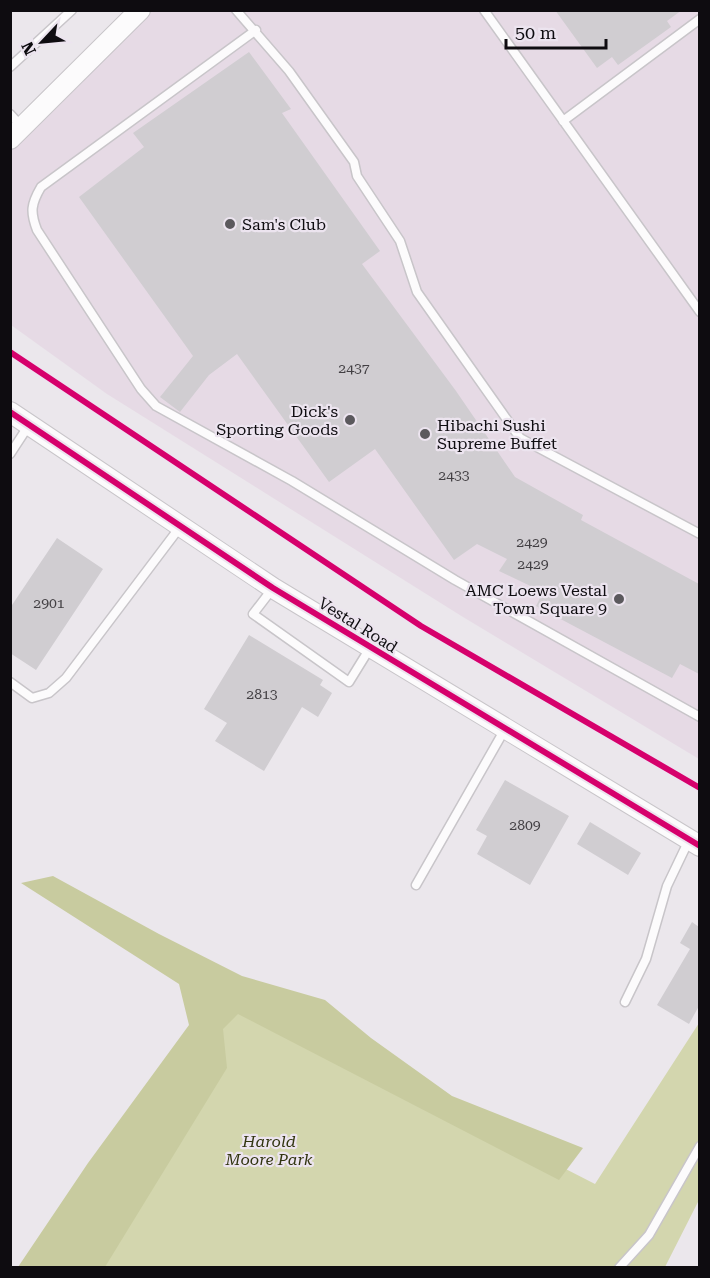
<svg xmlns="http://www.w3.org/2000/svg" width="710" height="1278" font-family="'Roboto Serif',serif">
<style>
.commercial{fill:#e6dae5}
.green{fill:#d3d6ae}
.forest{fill:#c8cb9f}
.building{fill:#d0cdd1}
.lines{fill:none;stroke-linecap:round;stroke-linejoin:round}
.service-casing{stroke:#c8c5c9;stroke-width:11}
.tertiary-casing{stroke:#c8c5c9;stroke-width:22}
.service{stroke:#fcfbfc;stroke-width:8}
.tertiary{stroke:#fcfbfc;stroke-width:20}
.cycleway-casing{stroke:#ece4ef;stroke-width:10}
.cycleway{stroke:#d6006c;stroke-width:6}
.poi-dot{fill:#5b595d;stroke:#ece4ef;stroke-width:2}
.labels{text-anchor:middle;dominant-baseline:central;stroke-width:4.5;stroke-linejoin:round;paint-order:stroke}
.number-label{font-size:14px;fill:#423f43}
.poi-label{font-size:16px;fill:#0e0c10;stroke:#ece4ef;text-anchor:start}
.street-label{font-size:16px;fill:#0e0c10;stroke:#ece4ef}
.park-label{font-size:16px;font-style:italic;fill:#31340f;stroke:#ece4ef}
</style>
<rect width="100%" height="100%" fill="#ebe7ec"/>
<!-- commercial -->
<path class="commercial" d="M140 11H699V759L463 617 107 394 11 325V139Z"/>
<!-- green -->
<path class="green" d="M217 991 595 1184 699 1023V1200L665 1267 76 1268Z"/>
<!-- forest -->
<path class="forest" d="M53 876 159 934 242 976 325 1000 371 1038 452 1096 583 1148 559 1180 238 1014 223 1029 227 1068 105 1267H18L88 1163 189 1025 179 984 21 883Z"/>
<!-- building -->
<path class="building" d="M555 10H682L667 21 671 27 618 65 612 57 597 68Z
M249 52 291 109 282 113 380 251 362 264 456 391 515 477 583 515 581 520 699 584V674L680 664 672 678 536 606 543 592 499 571 507 559 477 544 454 560 375 449 329 482 237 354 209 375 180 412 160 397 193 356 79 197 144 147 133 133Z
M57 538 103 569 36 670 10 653V608Z
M249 635 323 680 320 685 332 693 318 717 302 707 264 771 215 741 227 723 204 709Z
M505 780 569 816 530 885 477 854 487 836 476 830Z
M590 822 641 853 628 875 577 844Z
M692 922 699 927V1006L689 1024 657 1005 690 949 680 943Z"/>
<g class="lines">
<defs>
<path id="service" d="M236 10 289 71 354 162 357 176 400 241 417 292 520 438 700 534
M484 10 700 312
M256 30 41 187C31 204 30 212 37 230L141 389 156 406 292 481 455 580 700 717
M10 67 72 10
M10 114 22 127
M563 121 700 19
M10 454 29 425
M273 588 253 614 349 682 370 648
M10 682 32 698 49 693 66 678 180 527
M416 885 505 729
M625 1002 646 959 667 886 689 840
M619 1268 649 1235 700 1146"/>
<path id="tertiary" d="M10 139 140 10
M10 412 273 588 700 846"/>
</defs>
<!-- service casing -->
<use href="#service" class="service-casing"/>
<!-- tertiary casing -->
<use href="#tertiary" class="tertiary-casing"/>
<!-- service -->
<use href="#service" class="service"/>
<!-- tertiary -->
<use href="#tertiary" class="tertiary"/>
<defs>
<path id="cycleway" d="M10 352 421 626 700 788
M10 412 273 588 700 846"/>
</defs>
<!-- cycleway casing -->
<use href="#cycleway" class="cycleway-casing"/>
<!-- cycleway -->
<use href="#cycleway" class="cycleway"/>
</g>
<!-- markers -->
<g class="poi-dot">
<circle cx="230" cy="224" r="6"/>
<circle cx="350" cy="420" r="6"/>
<circle cx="425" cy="434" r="6"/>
<circle cx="619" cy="599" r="6"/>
</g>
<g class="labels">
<!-- number labels -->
<g class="number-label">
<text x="354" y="368">2437</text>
<text x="454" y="475">2433</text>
<text x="532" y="542">2429</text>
<text x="533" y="564">2429</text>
<text x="49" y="603">2901</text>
<text x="262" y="694">2813</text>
<text x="525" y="825">2809</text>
</g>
<!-- poi labels -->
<g class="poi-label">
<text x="242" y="224">Sam's Club</text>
<text x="338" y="411" text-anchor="end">Dick's<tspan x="338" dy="18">Sporting Goods</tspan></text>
<text x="437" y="425">Hibachi Sushi<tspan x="437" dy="18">Supreme Buffet</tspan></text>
<text x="607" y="590" text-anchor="end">AMC Loews Vestal<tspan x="607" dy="18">Town Square 9</tspan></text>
</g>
<!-- street labels -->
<g class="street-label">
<text transform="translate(358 625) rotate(32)">Vestal Road</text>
</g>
<!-- park labels -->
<g class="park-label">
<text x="269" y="1141">Harold<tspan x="269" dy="18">Moore Park</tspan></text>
</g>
</g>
<!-- border -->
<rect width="710" height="1278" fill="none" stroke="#0e0c10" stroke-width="24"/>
<!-- north arrow -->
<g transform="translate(42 42) rotate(244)" stroke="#ece4ef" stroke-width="4.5" paint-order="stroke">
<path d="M0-4.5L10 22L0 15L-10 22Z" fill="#0e0c10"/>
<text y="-9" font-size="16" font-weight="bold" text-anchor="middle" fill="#0e0c10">N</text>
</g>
<!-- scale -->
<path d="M506 39v9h100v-9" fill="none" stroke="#0e0c10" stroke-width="3"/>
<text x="515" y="39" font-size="18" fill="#0e0c10" stroke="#ece4ef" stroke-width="4.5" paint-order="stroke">50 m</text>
</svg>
